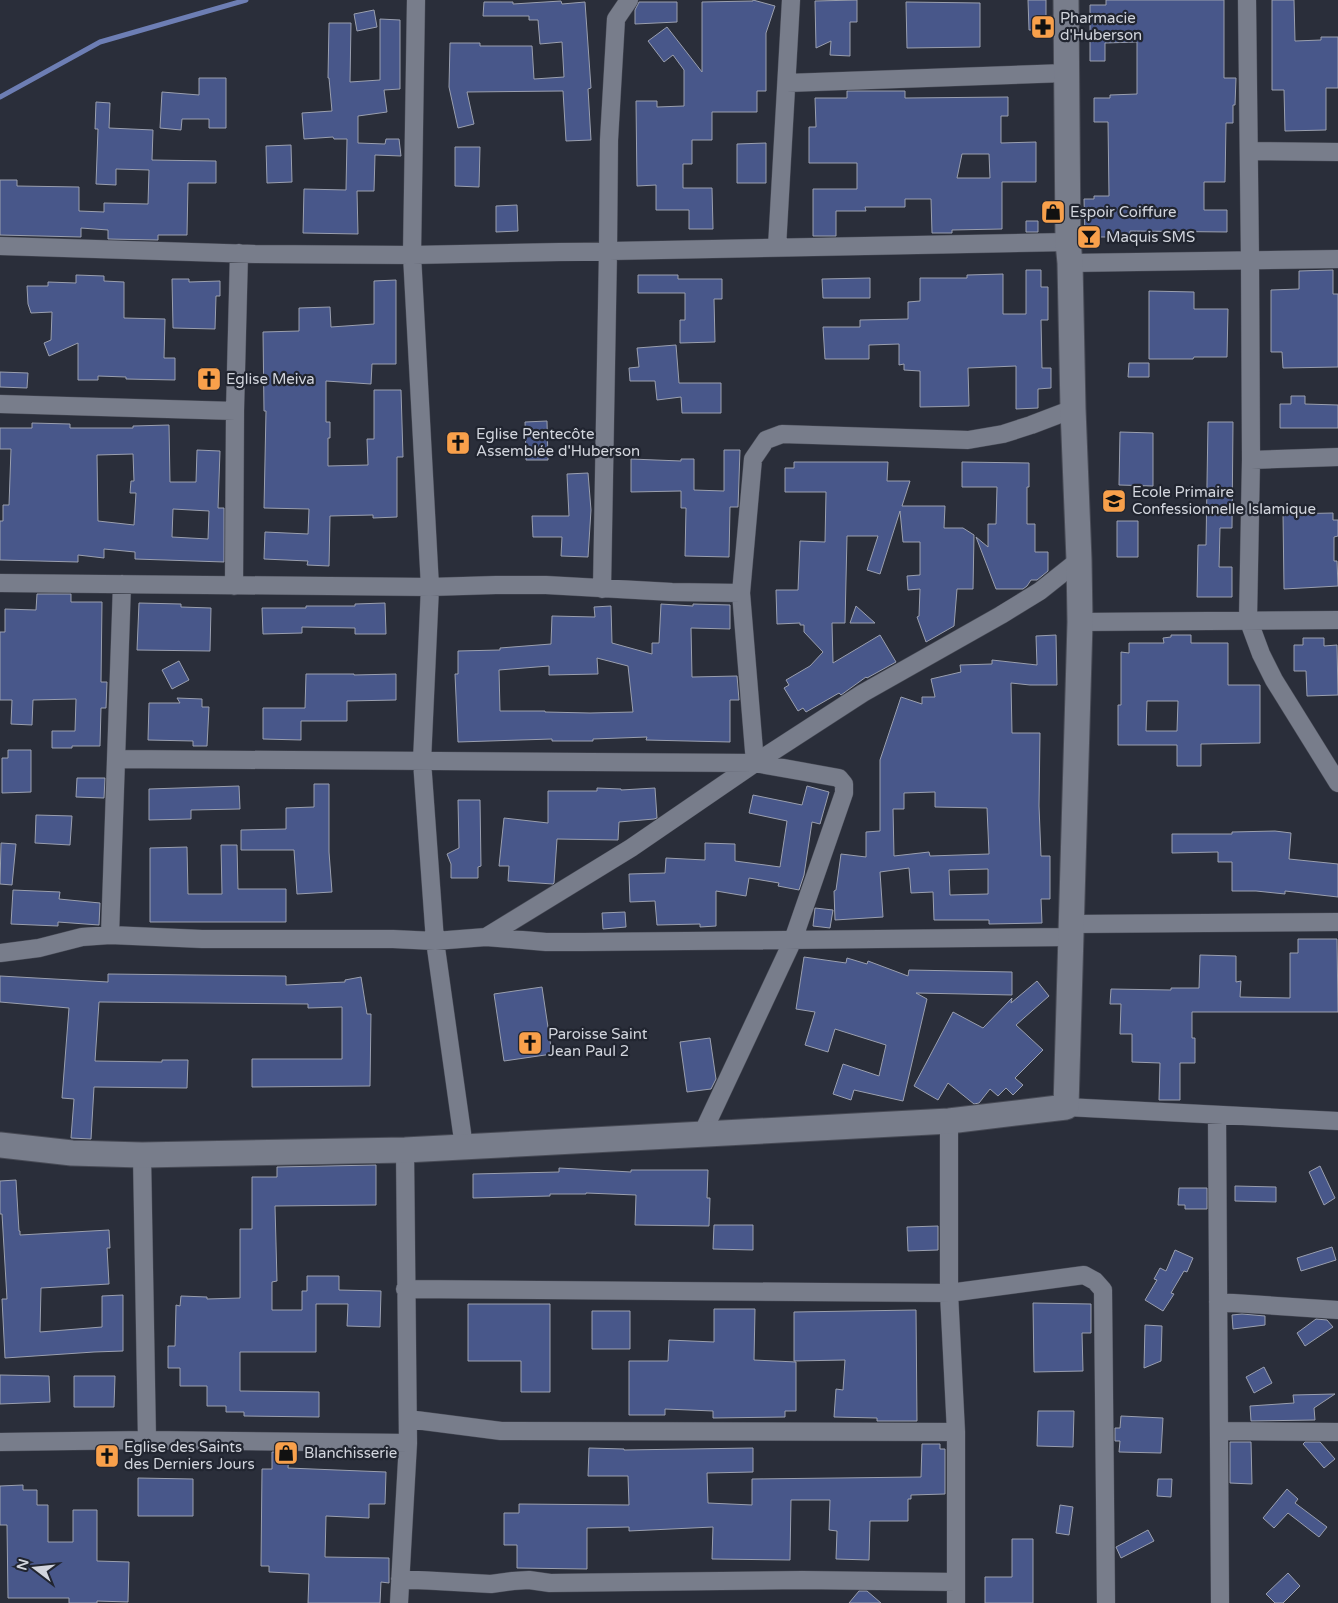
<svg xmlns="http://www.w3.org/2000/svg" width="1338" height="1603" font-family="'Varela Round',sans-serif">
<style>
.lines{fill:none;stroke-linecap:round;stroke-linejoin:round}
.stream{stroke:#6d7eb4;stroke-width:5}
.building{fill:#48578a;stroke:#9a9fae;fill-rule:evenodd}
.street-casing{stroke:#484b56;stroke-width:19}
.secondary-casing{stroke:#484b56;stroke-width:27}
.street{stroke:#787d8b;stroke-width:18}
.secondary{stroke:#787d8b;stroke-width:25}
.labels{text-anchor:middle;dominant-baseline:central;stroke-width:4.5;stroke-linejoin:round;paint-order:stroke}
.poi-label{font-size:15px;fill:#d2d5dd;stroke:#212530;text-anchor:start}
</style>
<rect width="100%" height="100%" fill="#2a2e3a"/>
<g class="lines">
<!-- stream -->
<path class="stream" d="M0 97 100 42 246 0"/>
</g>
<!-- building -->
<path class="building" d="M753 0 775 6 766 33V91H757V112H712V140H692V164H683V188H712L713 229H689V210H656V185L637 186 636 101H657V107L684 106V70L673 55 664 62 648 41 667 27 702 72V2L753 1Z
M857 0V22H850V56L830 55 831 41 816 48 815 1Z
M1028 0H1046V30H1029Z
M1106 0H1224V78H1236L1235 105H1233V123H1226L1225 182H1204V210H1227V232L1130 231V237H1085L1084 199H1094V196H1109L1108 122H1094V98H1110V95L1137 94V42L1105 43V61H1090V5H1106Z
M1272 0H1294L1295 41 1321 40V37H1338V88H1326V130L1285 131 1284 90H1272Z
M561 1 562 4 585 2 591 88 588 89 591 140 566 141 563 91 467 92 474 124 458 128 449 87 450 43H480V46H532L534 79 564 77 562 42 540 44 538 20H529V16H483L484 2H513V4Z
M639 2H677V22L635 24V10Z
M906 2 980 3V47L907 48Z
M374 10 377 27 357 31 354 14Z
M380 19 400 20V89L384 90 387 112 358 116V143L385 144 386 139H399L401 156 375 155 374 191H357L358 234 303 233 304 189 346 190 347 139H334L333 137 304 139 302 113 332 111 329 78H328L329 23H351L350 82 380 80Z
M199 78H226V128H209V119H182L181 130 160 128 162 92 199 95Z
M847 91H905V98L1008 97V116H1001V143L1036 142V182H1002V229L952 230V233H932L931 199H905V207H865L866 211H836V236H813V189H857V163H809V127H816L815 98H847ZM962 154H989L990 178H957Z
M96 102 110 103 109 128 153 130 152 160 216 161V183H188L187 235H158V240L108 239V230L81 228V237L0 235V180H17V186L79 187V211L104 212V203L148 204 149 170 116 169V185L96 184 98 129H95Z
M766 143V183H737V144Z
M291 145 292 182 267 183 266 146Z
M455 147H480L479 187 455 186Z
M517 205 518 231 496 232V206Z
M1026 221H1038V232H1026Z
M1026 270H1041V287H1048V320H1041L1042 368H1051V388L1038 389V408L1016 409V366L968 368 969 406 920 407V371L904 370V364L899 365V344L869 345V359H825L823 327H860V320L908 319V302L920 301V278H967V275L1003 274V314H1026Z
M1333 270V294H1338V367L1283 368 1282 352H1271V290L1299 289V271Z
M76 275 104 276V281L124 282V318L165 319 164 358H175V380L126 379V377L98 376V380H78V343L49 356 44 343 51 340 52 312 31 313 28 304 27 286H48V282L76 283Z
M638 275H678V279H722V299H714L715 342 680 343V320H685V293H638Z
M870 278V298H823L822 279Z
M172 279H189V282L220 281V296H216L215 329 173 328Z
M396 280V364H372L371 384 326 381V422H330V438H328V466L368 465 367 439H374V390H401L403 457H397V517L373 518V515L330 516 329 566 307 565 308 561 264 559 265 532 308 534 309 509 264 508 266 411H264L263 332 299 331V308L330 307 331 327 374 324V281Z
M1149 291 1194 292V309H1228L1227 357H1194L1193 359H1149Z
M676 345 679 383H721V413H682L681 397 657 400 655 381H630L629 368 639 367 637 348Z
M1129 363H1149V377H1128Z
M0 372 28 373 27 388 0 387Z
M1291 396H1305V404L1338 405V428H1280V404H1291Z
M547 421 548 460H526L525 422Z
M1208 422H1233L1232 528H1220L1219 567H1232V597H1197L1198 545H1206Z
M32 423 70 424V428H133V426L169 425 170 482H196L197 450 220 451 218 508H224V562L135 559V552L104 549V558L78 555V562L0 560V521H3V505H9L11 449H0V428H32ZM133 454 134 481H131L130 493H136L134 525 98 521 97 455ZM173 509 209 511 208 539 172 537Z
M1120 432 1153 433V486L1119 485Z
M724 450H740L738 507H730L729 557 685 556 686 508H681V491L631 492V459L681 461V459H694V490L724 491Z
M794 462H888L887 481H910L902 506H945L944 528H963L974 535 973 589H957L954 626 926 642 917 617 919 616 920 589 908 590 907 576 920 575V542H903L900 511 880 574 867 570 878 536H847L845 623H832L833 663 880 635 896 662 867 678 866 677 841 695 839 693 806 712 803 708 798 711 784 688 789 685 786 680 810 666 823 652 804 632V625H800V623L777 624 776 590H798L800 541 825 542 826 492H785V468H794Z
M962 462 1029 463V487H1027V524H1035V552H1048V571L1037 580H1031L1027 586 1023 589H996L976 537 988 547V524H996L997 487H962Z
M588 473 591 510 588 557 561 556 562 537H533L532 516H569L567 474Z
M1333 513V520H1338V536L1334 537V561H1337L1338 586 1284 589 1283 514Z
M1117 521H1138V557H1117Z
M37 594H71V602H102L101 682H107L106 708H101L100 746H72V748H52V731H75L76 699 33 700 32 725 11 724 12 700H0V632H5V609L36 610Z
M139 603 181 604V607L211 608 210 651 137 650Z
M385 603 386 634H355V628L302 627V633L263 634 262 608H306V606H355V604Z
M661 604 693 606V604L730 605V629L691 628 692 677 737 676 739 700H730V742L646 740 647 737 593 739V741H552V739L458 742 455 674H458V651L500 650V648L551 644 552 616 595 617 594 607 611 606 612 643 652 654V643H659ZM597 658 628 666 633 712 590 713 545 712V711H500L499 670 549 666V675L598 674Z
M856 606 875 623H850Z
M1056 635 1057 685H1030L1011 683 1012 733H1040L1039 806 1041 856H1050V899H1041L1042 923 989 924V920H934L933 892 911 893 909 868 880 872 883 917 835 920 834 891 836 890 841 854 866 857V832L880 831V760L901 697 922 704V697H935L931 679 961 672 960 665 992 664V660L1037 665 1036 636ZM935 792V807L987 808 989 854 930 856 929 852 894 856 893 809H904V793ZM988 869V894L950 895 949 870Z
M1171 635H1191V643H1228V685H1260V743L1201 744V766H1177V745H1118V705H1121V652L1129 653V643H1164L1163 638 1171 637ZM1147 701H1178L1177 731H1146Z
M1303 638H1324V646L1337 645 1338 695 1307 696 1306 671H1294V645H1303Z
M179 661 189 680 172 689 162 670Z
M306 674H354V675L396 674V700L347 701V721H301V740L263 739V708H305Z
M177 698 202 699V707H209L207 746H193V741L148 740 149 703H180Z
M8 750H31V792L2 793V758H8Z
M77 778H105L104 798 76 797Z
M314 784H329V852L332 892 297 894 294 850H241V830L286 829V808L314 807Z
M239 786 240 809 191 810V819L149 820V789Z
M807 786 829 792 820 824 812 822 804 875 799 890 778 886 779 883 749 878 746 896 716 891V926L700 927V924L657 925 655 901 630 902 629 874 665 873 666 858 705 860V843L735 844V861L780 867 787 821 749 813 753 795 802 805Z
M597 788 621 789V790L655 788 657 818 654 819 619 822 618 840 557 839 554 883 553 884 508 881 509 866H499L504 818 548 823V791H597Z
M458 800H480L481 866 478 867V878H451V864L447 854 459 848Z
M36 815 72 816 70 845 35 843Z
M1275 831 1291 833 1289 859 1338 864V897L1285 891V894L1256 891H1232V862H1218V852L1172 853V834H1232V832Z
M1 843 16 844 12 885 0 884Z
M221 845H237L238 889H286V922H150V848L187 847 188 894H222Z
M13 890 60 892 59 899 100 903 99 925 58 922V926L11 924Z
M815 908 833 910 830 928 813 926Z
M625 912 626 927 603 929 602 913Z
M1298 939H1337L1338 1012H1192V1038H1195V1063H1180V1100H1159L1160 1063 1132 1062V1034H1120L1121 1004H1110L1111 989 1171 990V988H1199L1200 955 1236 956V982L1241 981 1240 997 1290 998V953H1298Z
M804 957 846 963 847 958 867 964 868 961 908 976 909 970 1012 972V995L916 993 927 999 903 1101 854 1090 851 1100 833 1094 843 1064 879 1076 886 1045 835 1029 828 1052 805 1045 815 1012 796 1009Z
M108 974 286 976V985L345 982V980L361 977 367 1014H371L370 1086 252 1087V1059H342V1007L308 1008V1004L99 1002 95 1061 162 1062V1060H188L187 1088 94 1087 91 1139 71 1138 74 1099 62 1098 69 1008 0 1002V976L108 982Z
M1037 981 1049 996 1016 1025 1043 1050 1015 1078 1023 1085 1013 1095 1006 1088 998 1096 990 1089 979 1103 974 1104 948 1083 938 1100 914 1086 953 1012 983 1028 1012 998 1011 1003Z
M542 987 552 1054 504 1061 494 994Z
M710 1038 716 1079 711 1089 687 1092 680 1042Z
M376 1165V1205L275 1206 277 1281 272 1282V1310H302V1291H307V1276H339V1290L381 1291 380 1327 347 1326 348 1304H316V1352H240V1391L319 1392V1417L244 1416V1412H226V1406H207V1386H180V1368H168V1346H175L176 1305 180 1306 181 1296 207 1297V1299L240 1298V1229H252V1177H277V1167Z
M1320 1166 1335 1198 1324 1205 1309 1172Z
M559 1168 631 1172V1170H708L707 1198H710L709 1226 635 1225 636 1195 586 1193V1194H550V1196L473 1198V1174L559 1172Z
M16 1180 19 1231H20V1235L109 1230 110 1248H107L109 1284 41 1288 40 1332 102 1327V1296L123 1295V1351L94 1352 5 1358 2 1299H7L2 1214H0V1181Z
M1235 1186 1276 1187V1202L1235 1201Z
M1179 1188H1207V1209H1185V1205H1178Z
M714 1225H753V1250L713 1249Z
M938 1226V1250L908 1251 907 1227Z
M1332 1247 1336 1260 1301 1271 1297 1258Z
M1175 1250 1193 1258 1187 1272 1184 1271 1171 1293 1174 1294 1163 1311 1145 1300 1157 1280 1154 1279 1160 1268 1166 1271Z
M1033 1303 1091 1304V1333H1082L1083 1371 1034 1372Z
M468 1304H550V1392H521V1361H468Z
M714 1309H755L754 1360 796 1362V1411H785V1417L713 1418V1411L665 1409V1415H629V1361H668L669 1340 714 1342Z
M916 1310 917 1421H877V1418L834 1417 836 1389 843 1390 845 1360 794 1361V1312Z
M592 1311H630V1349H592Z
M1242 1314 1265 1316V1325L1233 1329 1232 1315Z
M1316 1319 1327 1320 1333 1327 1305 1346 1297 1333Z
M1145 1325 1162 1326 1161 1361 1144 1368Z
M1264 1367 1272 1383 1254 1393 1246 1377Z
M0 1375 49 1376 50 1402 0 1404Z
M74 1376H115L114 1407H74Z
M1335 1394 1314 1408 1315 1420 1251 1421 1250 1406 1294 1403 1293 1395Z
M1038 1411H1074L1073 1447 1037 1446Z
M1121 1416 1163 1418 1161 1453 1119 1452 1120 1441H1115V1428H1120Z
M1230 1442H1251L1252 1484 1230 1483Z
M1305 1442H1320L1335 1459 1324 1468 1303 1444Z
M922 1444H940V1449H945V1494L911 1495V1499H908V1521H870L869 1560 836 1559 837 1531 829 1530 830 1500H791L790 1560 712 1559 713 1527 629 1531V1527L587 1528V1569L517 1568V1545H504V1513H519V1504L629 1505 628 1476H588L589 1448 624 1449V1450L753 1448V1472L707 1473 708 1503 752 1505V1479L921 1477Z
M272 1452H289L288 1468 386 1472 385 1504H369V1518L326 1516 325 1557 389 1558V1583L381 1582 380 1603H308L309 1574 269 1572V1566H261L262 1469H272Z
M138 1478 193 1479V1516H138Z
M1158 1479H1172L1171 1497 1157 1496Z
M23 1485V1490H37V1505H48V1542H73V1510H97V1561L129 1562 128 1602 97 1601V1603H69V1598H8L7 1525H0V1486Z
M1287 1489 1298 1499 1295 1503 1327 1527 1319 1537 1288 1513 1274 1528 1263 1518Z
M1060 1505 1073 1507 1069 1535 1056 1533Z
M1148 1530 1154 1541 1121 1558 1116 1547Z
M1012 1539H1033V1603H985V1577H1012Z
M1288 1573 1300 1586 1283 1603H1275L1266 1594Z
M859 1591H867L881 1603H849Z"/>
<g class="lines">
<defs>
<path id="street" d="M416 0 412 255 430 587 422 761 435 941 464 1147
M1247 0 1250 261 1251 460 1248 619 1261 654 1274 680 1338 783
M787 83 1066 73
M1249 151 1338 152
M0 246 255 254 412 255 1068 242
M777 247 791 0
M1070 263 1338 259
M0 404 235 411
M1251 460 1338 457
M0 583 430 587 496 585H546L672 592 741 593
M234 586 235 411 239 253
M602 589 608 251 609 140 616 19 629 0
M1080 622 1338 620
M116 759 755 763 839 778 844 784V793L793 940 702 1134
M755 763 741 593 753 459 766 440 782 434 968 440 1003 434 1031 425 1073 409
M1072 924 1338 922
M110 935 122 584
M486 937 546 942H583L1071 937
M0 953 39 948 82 937 110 935 202 939H393L435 941 486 937 631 848 755 763 863 693 1001 615 1040 591 1079 560
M1066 1107 1338 1121
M1217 1115 1220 1603
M949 1121V1293L956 1432V1603
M142 1155 147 1440
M405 1289 949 1293 1084 1275 1095 1281 1103 1290 1106 1603
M1218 1302 1338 1310
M408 1419 501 1431 956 1432
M1219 1431 1338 1432
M0 1442 147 1440 408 1443
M400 1579 491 1584 513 1581 529 1580 550 1583 802 1580 956 1582
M399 1603 408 1443 405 1150"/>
<path id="secondary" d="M0 1145 72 1153 142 1155 405 1150 949 1121 1066 1107 1080 622 1079 560 1073 409 1070 263 1068 242 1066 0"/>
</defs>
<!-- street casing -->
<use href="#street" class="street-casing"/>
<!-- secondary casing -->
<use href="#secondary" class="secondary-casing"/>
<!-- street -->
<use href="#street" class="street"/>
<!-- secondary -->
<use href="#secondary" class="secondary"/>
</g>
<!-- icons -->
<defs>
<symbol id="pharmacy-square" viewBox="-11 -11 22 22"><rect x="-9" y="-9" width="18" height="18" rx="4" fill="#f8a04b" stroke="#212530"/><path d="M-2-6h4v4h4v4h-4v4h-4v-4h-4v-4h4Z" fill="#111"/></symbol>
<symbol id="shop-square" viewBox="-11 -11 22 22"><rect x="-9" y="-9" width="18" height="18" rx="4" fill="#f8a04b" stroke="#212530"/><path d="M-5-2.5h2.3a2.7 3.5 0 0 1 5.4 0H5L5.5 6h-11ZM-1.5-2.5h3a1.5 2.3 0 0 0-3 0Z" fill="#111"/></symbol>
<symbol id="bar-square" viewBox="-11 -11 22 22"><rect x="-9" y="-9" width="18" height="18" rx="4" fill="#f8a04b" stroke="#212530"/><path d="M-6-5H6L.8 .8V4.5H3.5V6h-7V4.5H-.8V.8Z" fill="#111"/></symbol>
<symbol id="church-square" viewBox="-11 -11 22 22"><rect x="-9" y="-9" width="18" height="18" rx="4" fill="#f8a04b" stroke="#212530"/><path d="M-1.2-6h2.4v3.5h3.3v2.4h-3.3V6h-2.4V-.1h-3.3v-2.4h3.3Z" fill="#111"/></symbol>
<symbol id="school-square" viewBox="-11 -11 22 22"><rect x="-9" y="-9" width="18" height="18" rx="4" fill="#f8a04b" stroke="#212530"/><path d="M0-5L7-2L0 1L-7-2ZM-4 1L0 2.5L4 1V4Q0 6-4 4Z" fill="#111"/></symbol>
</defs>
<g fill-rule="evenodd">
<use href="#pharmacy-square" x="1029" y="13" width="28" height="28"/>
<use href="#shop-square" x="1039" y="198" width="28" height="28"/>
<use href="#bar-square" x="1075" y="223" width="28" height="28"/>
<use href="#church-square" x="195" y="365" width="28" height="28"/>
<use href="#church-square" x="444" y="429" width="28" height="28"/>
<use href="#school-square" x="1100" y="487" width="28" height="28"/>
<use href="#church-square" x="516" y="1029" width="28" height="28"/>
<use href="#shop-square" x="272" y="1439" width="28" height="28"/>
<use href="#church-square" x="93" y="1442" width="28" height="28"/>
</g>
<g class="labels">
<!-- poi labels -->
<g class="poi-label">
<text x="1060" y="18">Pharmacie<tspan x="1060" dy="17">d'Huberson</tspan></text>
<text x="1070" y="212">Espoir Coiffure</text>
<text x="1106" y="237">Maquis SMS</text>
<text x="226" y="379">Eglise Meiva</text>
<text x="476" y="434">Eglise Pentecôte<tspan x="476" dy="17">Assemblée d'Huberson</tspan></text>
<text x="1132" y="492">Ecole Primaire<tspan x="1132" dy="17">Confessionnelle Islamique</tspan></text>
<text x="548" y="1034">Paroisse Saint<tspan x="548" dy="17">Jean Paul 2</tspan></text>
<text x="124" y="1447">Eglise des Saints<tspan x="124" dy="17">des Derniers Jours</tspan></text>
<text x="304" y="1453">Blanchisserie</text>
</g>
</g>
<!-- north arrow -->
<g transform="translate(35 1568) rotate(286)" stroke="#212530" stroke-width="4" paint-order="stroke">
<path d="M0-4L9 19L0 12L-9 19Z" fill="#d2d5dd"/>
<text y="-8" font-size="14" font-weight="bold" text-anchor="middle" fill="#d2d5dd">N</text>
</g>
</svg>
